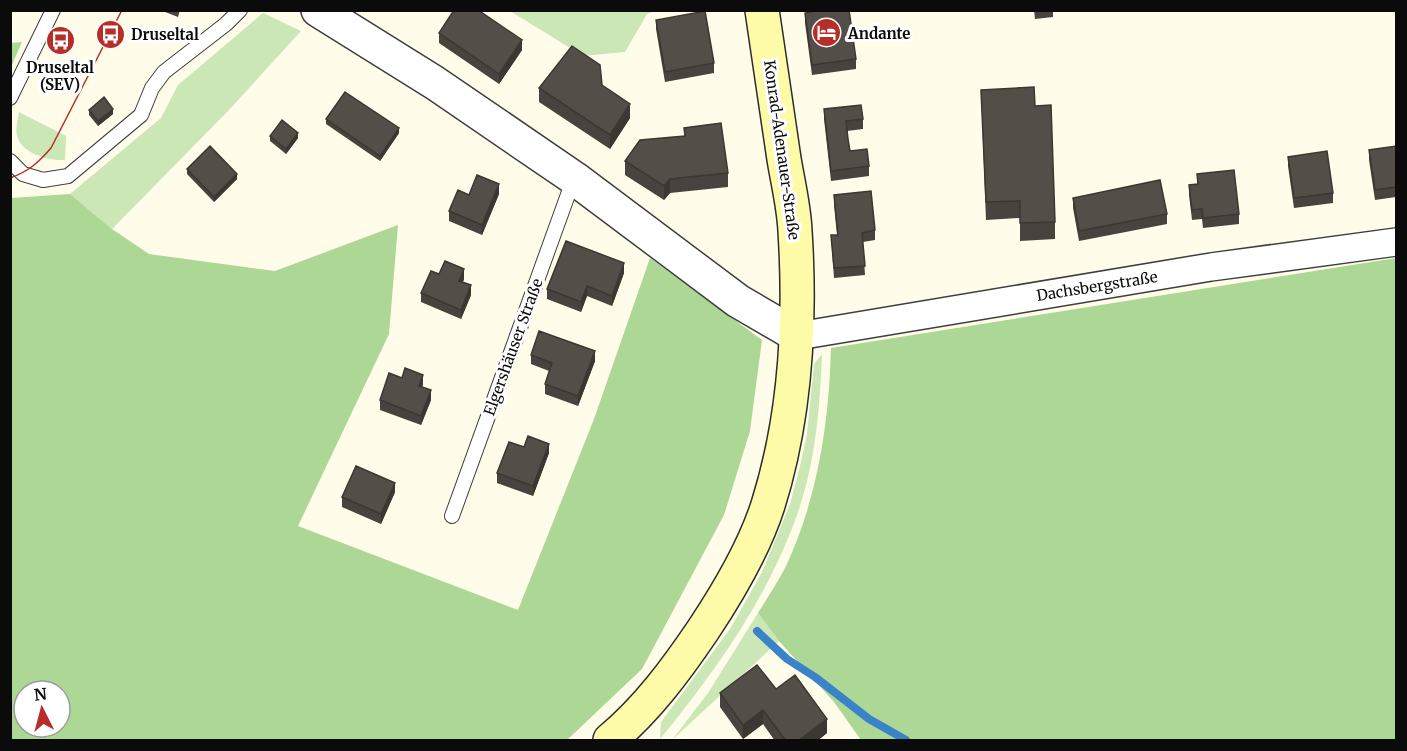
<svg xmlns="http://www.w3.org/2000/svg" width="1407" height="751" font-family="Merriweather,serif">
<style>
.green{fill:#cbe7b6}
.forest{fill:#add795;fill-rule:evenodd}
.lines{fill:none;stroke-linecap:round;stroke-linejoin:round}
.stream{stroke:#3a83c9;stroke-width:8}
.service-casing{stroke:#3e3e3e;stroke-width:16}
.minor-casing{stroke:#3e3e3e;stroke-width:30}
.tertiary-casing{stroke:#3e3e3e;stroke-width:36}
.secondary-casing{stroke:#2d2d2d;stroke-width:36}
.service{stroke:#fff;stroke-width:14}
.minor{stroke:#fff;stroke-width:27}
.tertiary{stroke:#fff;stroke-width:33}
.secondary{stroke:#fdfba7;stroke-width:33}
.tram{stroke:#b72e28;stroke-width:1.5}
.wall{fill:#48433e}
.shaded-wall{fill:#3b3732}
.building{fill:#544e48;stroke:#3b3732;stroke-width:1.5}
.labels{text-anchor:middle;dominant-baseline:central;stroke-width:6;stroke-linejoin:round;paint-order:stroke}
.poi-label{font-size:15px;font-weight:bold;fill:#0b0b0b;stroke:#fff;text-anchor:start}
.street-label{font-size:15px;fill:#0b0b0b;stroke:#fff}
</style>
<rect width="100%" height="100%" fill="#fffcea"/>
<!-- green -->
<path class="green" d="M510 11H656L647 14 625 52 583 56Z
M263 13 301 31 229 110 112 229 70 194 161 118 178 85Z
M19 112 66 136 65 160C49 161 22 154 17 136 15 128 18 120 19 112Z
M822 354C820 405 816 457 800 506 772 592 716 671 660 739L661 722 730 629 762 572 790 504 800 466 807 434 814 364Z
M758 613 779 641 672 740 708 693Z"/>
<!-- forest -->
<path class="forest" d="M22 42 11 67V43Z
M70 194 112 229 149 254 275 271 398 225 389 334 298 526 518 610 594 419 650 258 762 340 750 431 724 515 642 669 567 740H11V198ZM24 691H60V727H24Z
M1396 258V740H861L834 702 779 641 758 613C767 598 778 582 786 566 818 497 829 423 831 348Z"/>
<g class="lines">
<!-- stream -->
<path class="stream" d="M757 631 787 659 815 677 869 719 906 740"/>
<defs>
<path id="service" d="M10 98 53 10
M10 161 23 174 43 180 68 176 141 115 152 88 164 72 226 24 240 10
M452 516 574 178"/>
<path id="minor" d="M798 336 1211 267 1396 242"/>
<path id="tertiary" d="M318 10 435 83 574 178 738 301 798 336"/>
<path id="secondary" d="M610 740C647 709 676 670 703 630 729 591 754 549 768 505 796 416 801 324 795 231 794 207 788 183 784 159 777 109 769 60 762 10"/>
</defs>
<!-- service casing -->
<use href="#service" class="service-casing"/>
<!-- minor casing -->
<use href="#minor" class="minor-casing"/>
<!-- tertiary casing -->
<use href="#tertiary" class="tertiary-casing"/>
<!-- secondary casing -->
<use href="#secondary" class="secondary-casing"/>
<!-- service -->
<use href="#service" class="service"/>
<!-- minor -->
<use href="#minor" class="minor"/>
<!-- tertiary -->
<use href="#tertiary" class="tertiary"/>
<!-- secondary -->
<use href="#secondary" class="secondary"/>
<!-- tram -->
<path class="tram" d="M10 178C28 172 39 162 51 148L122 10"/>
</g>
<!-- wall -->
<path class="wall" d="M160 10H180L178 17Z
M1034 10H1053V17L1035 19Z
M805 13 856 59V69L812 75 805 23Z
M656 20 714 63V73L665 82 656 29Z
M439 33 522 50 499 84 439 43Z
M602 85 630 118 610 149 539 102V88Z
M981 90 1035 106 1055 222V239L1020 241V218L986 220Z
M824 109 863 119V129L847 131 850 151 869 166V176L831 181 824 119Z
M89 110 113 114 98 126 89 115Z
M326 119 399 133 380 161 326 124Z
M684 128 728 173V187L670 193 664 200 625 175V161L684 136Z
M270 136 298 138 286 154 270 141Z
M1396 146V197L1375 200 1369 160V150Z
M1288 157 1333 193V203L1294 208 1288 166Z
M187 169 237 179 214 202 187 174Z
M1197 174 1239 214V224L1203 228 1202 219 1192 220 1189 195V185L1197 184Z
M499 194 482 235 449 221V211L469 195Z
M834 195 875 230V240L863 242 865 275 834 278 831 235H837L834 205Z
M1073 198 1167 214V224L1079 241 1073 208Z
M624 273 612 306 587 296 581 312 547 299V289Z
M439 274 464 279 463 282 471 295 461 319 421 302V293Z
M531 355 595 361 578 406 545 394V384L549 371 531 364Z
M402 378 423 384 422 387 431 400 421 425 380 410V400Z
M524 447 549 453 533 496 497 483V473Z
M395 492 381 524 342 507V497Z
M776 689 827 733 817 741H775L763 724 743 739 720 707V693Z"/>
<!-- shaded-wall -->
<path class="shaded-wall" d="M522 40V50L499 84V74Z
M630 104V118L610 149V135Z
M113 109V114L98 126V121Z
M399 128V133L380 161V156Z
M298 133V138L286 154V149Z
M237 174V179L214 202V197Z
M670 179V193L664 200V186Z
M499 184V194L482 235V225Z
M624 263V273L612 306V296Z
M464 269V279L459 290V281Z
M471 285V295L461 319V310Z
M587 286V296L581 312V302Z
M595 351V361L578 406V396Z
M423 375V384L419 396V386Z
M431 390V400L421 425V416Z
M549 444V453L533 496V486Z
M395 483V492L381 524V514Z
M763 710V724L743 739V725Z
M827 719V733L817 741H798Z"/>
<!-- building -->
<path class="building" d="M454 10H478L522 40 499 74 439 33Z
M822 10H849L856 59 812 65 805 13Z
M705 11 714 63 665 72 656 20Z
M572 46 600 65 602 85 630 104 610 135 539 88Z
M1034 87 1035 106 1051 105 1055 222 1020 223V201L986 202 981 90Z
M345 92 399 128 380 156 326 119Z
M104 97 113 109 98 121 89 110Z
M861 105 863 119 846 121 848 139 850 151 867 149 869 166 831 171 824 109Z
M282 120 298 133 286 149 270 136Z
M721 123 728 173 670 179 664 186 625 161 640 140 685 136 684 128Z
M210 146 237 174 214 197 187 169Z
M1396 146V187L1375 190 1369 150Z
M1327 151 1333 193 1294 198 1288 157Z
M1234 170 1239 214 1203 218 1202 209 1192 210 1189 185 1198 184 1197 174Z
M477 175 499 184 482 225 449 211 458 190 469 195Z
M1160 180 1167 214 1079 231 1073 198Z
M871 191 875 230 862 233 865 266 834 268 831 235H838L834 195Z
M566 241 624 263 612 296 587 286 581 302 547 289Z
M445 261 464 269 459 281 471 285 461 310 421 293 431 271 439 274Z
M539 331 595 351 578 396 545 384 552 363 531 355Z
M405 368 423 375 419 386 431 390 421 416 380 400 389 373 402 378Z
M528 436 549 444 533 486 497 473 509 442 524 447Z
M356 466 395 483 381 514 342 497Z
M757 665 776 689 795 675 827 719 798 741H786L763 710 743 725 720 693Z"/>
<!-- icons -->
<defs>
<symbol id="hotel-disc" viewBox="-11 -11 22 22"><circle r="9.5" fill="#b72e28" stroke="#fff"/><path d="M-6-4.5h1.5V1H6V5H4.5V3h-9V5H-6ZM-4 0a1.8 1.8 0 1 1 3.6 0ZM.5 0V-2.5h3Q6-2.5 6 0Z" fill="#fff"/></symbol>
<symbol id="bus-disc" viewBox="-11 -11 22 22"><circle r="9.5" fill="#b72e28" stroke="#fff"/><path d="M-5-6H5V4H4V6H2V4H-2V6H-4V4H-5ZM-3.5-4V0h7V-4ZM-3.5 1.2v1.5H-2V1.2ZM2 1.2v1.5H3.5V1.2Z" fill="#fff"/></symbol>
</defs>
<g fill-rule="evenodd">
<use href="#hotel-disc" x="810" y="16" width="33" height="33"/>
<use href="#bus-disc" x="94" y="18" width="33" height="33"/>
<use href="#bus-disc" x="44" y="24" width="33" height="33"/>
</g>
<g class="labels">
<!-- poi labels -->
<g class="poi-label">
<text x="848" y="33">Andante</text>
<text x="131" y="34">Druseltal</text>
<text x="60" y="67" text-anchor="middle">Druseltal<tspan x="60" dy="17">(SEV)</tspan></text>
</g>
<!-- street labels -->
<g class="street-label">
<text transform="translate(782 150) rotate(82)">Konrad-Adenauer-Straße</text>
<text transform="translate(1097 286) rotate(-9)">Dachsbergstraße</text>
<text transform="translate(513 347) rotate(-70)">Elgershäuser Straße</text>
</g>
</g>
<!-- border -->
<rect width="1407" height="751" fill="none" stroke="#0b0b0b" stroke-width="24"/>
<!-- north arrow -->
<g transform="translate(42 709) rotate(354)"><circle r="28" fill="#ffffff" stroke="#9d9d9d" stroke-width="1.5"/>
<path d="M0-4.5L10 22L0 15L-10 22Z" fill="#b72e28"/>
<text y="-9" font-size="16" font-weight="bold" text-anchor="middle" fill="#0b0b0b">N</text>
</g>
</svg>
